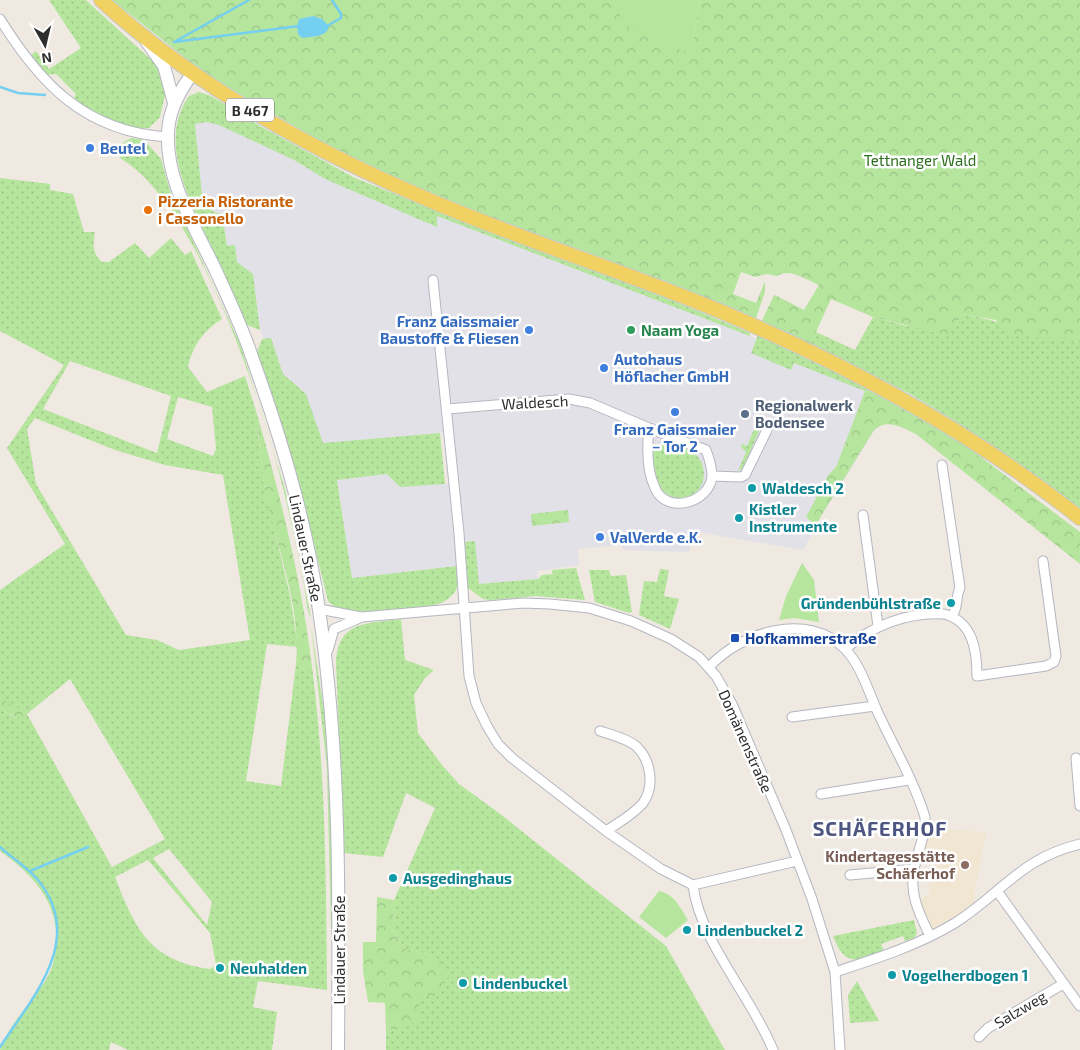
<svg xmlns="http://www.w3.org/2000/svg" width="1080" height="1050" font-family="'Exo 2',sans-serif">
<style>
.industrial{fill:#e3e1e8}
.education{fill:#f0e6d1}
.grass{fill:url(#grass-dots);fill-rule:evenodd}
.forest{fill:url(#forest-crowns);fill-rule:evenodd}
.park{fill:#b6e59e}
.water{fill:#75cff0}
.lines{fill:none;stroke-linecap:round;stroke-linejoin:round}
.stream{stroke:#75cff0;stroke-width:2.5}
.minor-casing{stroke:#b4b7c1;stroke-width:11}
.secondary-casing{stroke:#b4b7c1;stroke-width:14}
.primary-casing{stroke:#c9c9c9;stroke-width:16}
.minor{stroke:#fff;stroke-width:9}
.secondary{stroke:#fff;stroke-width:12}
.primary{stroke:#f2d163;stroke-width:14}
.shop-dot{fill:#3f7fe0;stroke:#fff;stroke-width:2}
.food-dot{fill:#e8710a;stroke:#fff;stroke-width:2}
.leisure-dot{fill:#2e9e5b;stroke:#fff;stroke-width:2}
.service-dot{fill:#5c6f8a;stroke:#fff;stroke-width:2}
.culture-dot{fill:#0f9aa8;stroke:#fff;stroke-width:2}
.transit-dot{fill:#1a4fb4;stroke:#fff;stroke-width:2}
.education-dot{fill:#8d6e63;stroke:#fff;stroke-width:2}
.labels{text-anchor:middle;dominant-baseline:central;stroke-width:5;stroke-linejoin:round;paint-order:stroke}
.shield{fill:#fff;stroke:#6d6d6d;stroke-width:1}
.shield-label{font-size:14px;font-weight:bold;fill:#2e2e2e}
.shop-label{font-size:15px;font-weight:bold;fill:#366cbe;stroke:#fff;text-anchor:start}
.park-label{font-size:15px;fill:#2c6e1b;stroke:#fff}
.food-label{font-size:15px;font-weight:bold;fill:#c56008;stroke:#fff;text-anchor:start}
.leisure-label{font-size:15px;font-weight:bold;fill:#27864d;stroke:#fff;text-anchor:start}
.street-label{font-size:15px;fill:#2e2e2e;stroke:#fff}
.service-label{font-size:15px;font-weight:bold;fill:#4e5e75;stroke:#fff;text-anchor:start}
.culture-label{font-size:15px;font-weight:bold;fill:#0d838f;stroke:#fff;text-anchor:start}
.transit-label{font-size:15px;font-weight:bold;fill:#164399;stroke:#fff;text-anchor:start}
.education-label{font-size:15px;font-weight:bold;fill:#785e54;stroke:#fff;text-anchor:end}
.district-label{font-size:20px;font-weight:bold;letter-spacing:1px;fill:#4d5680;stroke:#fff}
</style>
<defs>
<pattern id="grass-dots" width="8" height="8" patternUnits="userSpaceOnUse" patternTransform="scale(1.25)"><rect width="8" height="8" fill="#b6e59e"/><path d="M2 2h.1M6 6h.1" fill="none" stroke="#9dc588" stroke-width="1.8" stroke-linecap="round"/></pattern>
<pattern id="forest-crowns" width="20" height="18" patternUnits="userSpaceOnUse" patternTransform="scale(1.25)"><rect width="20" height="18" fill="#b6e59e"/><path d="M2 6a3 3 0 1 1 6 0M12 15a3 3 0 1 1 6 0" fill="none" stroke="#9dc588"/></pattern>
</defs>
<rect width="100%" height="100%" fill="#efe9e1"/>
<!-- industrial -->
<path class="industrial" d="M214 115 436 215 750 336 864 387 880 426 874 431 822 515 803 550 697 532 694 533 689 552 624 550 620 545 578 549 579 565 537 571 538 579 468 585 461 514 457 566 352 578 337 480 387 474 400 487 454 483 449 432 298 446 271 357 260 330 256 297 227 246 217 213 203 205 194 116Z"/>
<!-- education -->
<path class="education" d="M929 829 986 832 974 896 975 905 929 933 915 901 929 895 931 862 924 854Z"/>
<!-- grass -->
<path class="grass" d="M49 0H86L160 68 166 91 160 117 149 128 136 129 100 117 73 100 76 94 56 74 44 75 30 56 36 51 49 69 81 48Z
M199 92 211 96 260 126 355 178 485 230 667 298 750 333V336L437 216V227L325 179 294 160 219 125 207 122 195 124 203 205 216 213H222L227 246 235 245 237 262 253 274 260 330 247 325C235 300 223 274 212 248 192 205 156 142 189 96Z
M132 138 144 140 161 159 170 191 240 344 285 489 311 618C306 609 306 595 304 585 299 558 293 531 287 504 266 414 201 206 120 158 116 147 122 142 132 138Z
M0 178 50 184V190L73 194 84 232H95C93 244 92 253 102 262H109L135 243 149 258 171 238 185 255 191 251 222 319C204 330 192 346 188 367L207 392 245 376 259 421 257 424 264 485 290 596 298 647 267 644 246 781 281 786 296 664 302 669 312 667C326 775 326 882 327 990L258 981 253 1007 277 1012 272 1050H128L111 1042 109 1050H0C7 1028 30 1003 44 983 51 973 55 959 56 947 60 903 33 875 0 851V709L16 718 26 713 0 698V590L65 544 7 448 64 365 0 331ZM70 361 171 396 157 453 43 409ZM178 397 212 407 216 449 213 456 167 439ZM35 418 115 450 165 465 223 475 250 640 179 650 157 640 126 635 36 484 27 429ZM70 679 165 839 112 867 27 714ZM169 849 212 902 207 925 153 858ZM148 860 210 933 216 965 210 969C150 961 135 929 115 877Z
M962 314C1003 321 1040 337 1080 342V509C1026 468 969 428 910 394 878 376 843 362 810 345L816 332 855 350 873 317 907 326 955 327Z
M758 335 878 392 865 391 794 363 791 370 751 353Z
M271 338 283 374 306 394 323 443 440 433 445 484 400 487 387 474 337 480 352 578 457 566C457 575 460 586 454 593 450 598 444 602 438 604 421 609 362 614 345 610 338 609 333 606 328 601L307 515 257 352 262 339Z
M758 420 762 424 743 468 738 471 746 452 741 447 742 444 747 446Z
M667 443C675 444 682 447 689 451 697 454 701 459 703 467 711 501 662 511 656 476 654 466 650 454 657 446Z
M475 541 479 584 538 579 542 575 553 574 552 570 576 568 585 600 536 596 491 600 483 599 468 588 465 542Z
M660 569 669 570 664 596 679 599 670 629 639 615 644 581 657 582Z
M589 570H609L611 576 626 575 632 612 629 613 595 602Z
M401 619 405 660 434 670 425 678 414 695 418 733 442 765 459 784 499 813 666 946 725 1050H386V1028L398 1030 418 997 434 955 405 949 393 930 394 900 435 808 406 793 383 857 344 853 336 663C338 620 367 624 401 619Z
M311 626 325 718 331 796 333 930 331 929 327 768Z
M914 920 917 933 914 938 905 941 903 936 881 944 884 951C857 962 845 967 833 936Z
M857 981 879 1021 850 1023 848 995Z"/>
<!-- forest -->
<path class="forest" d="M112 0H619L617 7 691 53 700 0H1080V342L1005 334 996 320 962 314 955 327 946 335 873 317 831 299 810 345 761 323 773 297 775 295 804 310 819 285C807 280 788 267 777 276L767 274 755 277 741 272 733 294 756 303 765 281V292L755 321 434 196 353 160 232 90 198 68ZM313 16 322 19 302 38 298 34 297 26 300 19Z
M865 391 878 392 961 442 1080 532V564L916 434C902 427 887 418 874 430L818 521 813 523 806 517 829 474 836 467Z
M259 421C282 502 302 584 312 667L302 669 296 664C302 604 274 543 264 484 261 464 260 444 257 424Z
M568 510 569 522 532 526 531 514Z
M0 698 27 713 17 718 0 709Z
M377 897 394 900 393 930 405 949 434 955 451 973 436 996 418 997 422 1018 398 1030 386 1028 385 1003 368 1002 363 971V942H376Z"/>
<!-- park -->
<path class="park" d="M619 0H700L691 54 624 25 617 7Z
M802 563 814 580 819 622 794 618 779 620 786 596Z
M659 891C674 894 680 907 688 920L666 938 639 917Z"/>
<!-- water -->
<path class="water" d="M313 16 322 19 329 26C326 38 313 36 302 38L298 34 297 26 299 19Z"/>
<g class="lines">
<!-- stream -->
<path class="stream" d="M327 26 341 18V14L332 0
M176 41 249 0
M174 42 299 26
M0 87 18 93 45 95
M0 847C12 858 27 867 38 880 86 939 33 997 0 1047
M30 871 88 847"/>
<defs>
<path id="minor" d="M0 19C41 85 86 132 168 137
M433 280 459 533 469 676 476 703 487 726 498 744 512 758 606 831 661 869 693 885C700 942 751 995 773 1050
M447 409 569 399 590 403 649 428
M649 428 706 450C709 458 712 467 712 476 710 503 666 515 655 488 647 471 647 446 649 428Z
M942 465 960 588C955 598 959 606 952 616
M712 476 741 477 745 475 767 430
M863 515 878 626
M319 609 361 617
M845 649C874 625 906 612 944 614 973 621 977 651 977 676L1046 666 1054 662 1056 656 1043 561
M328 650 334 629 362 617 523 603 550 604 589 608 631 621 671 639 699 657 716 676 732 704 786 830 812 899 835 972 840 1050
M709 667C741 632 808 611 845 649 861 665 869 693 878 713 894 747 914 781 925 817 926 836 917 852 914 870 909 895 920 915 930 936
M792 717 875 706
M600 731C612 735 626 738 636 746 651 760 655 786 643 803 634 814 618 823 606 831
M1076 758 1080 806
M821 794 909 780
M850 875 914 869
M693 885 797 861
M997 891 1080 1006
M835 972C875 959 919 945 955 923 1002 893 1021 858 1080 844
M979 1037 988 1028 1063 984"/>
<path id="secondary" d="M147 42 164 66 174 103
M192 74C181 89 172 104 169 123 161 174 195 227 216 271 229 300 243 329 253 360 282 440 307 525 319 610 341 756 339 903 338 1050"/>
<path id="primary" d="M101 0C196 87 311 150 429 200 525 241 626 272 722 312 850 366 971 431 1080 518"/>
</defs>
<!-- minor casing -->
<use href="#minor" class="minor-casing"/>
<!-- secondary casing -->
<use href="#secondary" class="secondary-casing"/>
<!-- primary casing -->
<use href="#primary" class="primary-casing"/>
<!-- minor -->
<use href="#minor" class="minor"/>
<!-- secondary -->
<use href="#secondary" class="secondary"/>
<!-- primary -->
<use href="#primary" class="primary"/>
</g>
<!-- markers -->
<g class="shop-dot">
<circle cx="90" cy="148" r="5"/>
<circle cx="529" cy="330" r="5"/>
<circle cx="604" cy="368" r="5"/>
<circle cx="675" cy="412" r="5"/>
<circle cx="600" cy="537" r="5"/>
</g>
<circle class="food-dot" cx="148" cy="210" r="5"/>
<circle class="leisure-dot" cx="631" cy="330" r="5"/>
<circle class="service-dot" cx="745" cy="414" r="5"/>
<g class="culture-dot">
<circle cx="752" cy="488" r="5"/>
<circle cx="739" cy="518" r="5"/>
<circle cx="951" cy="603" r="5"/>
<circle cx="393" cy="878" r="5"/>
<circle cx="687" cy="930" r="5"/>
<circle cx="220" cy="968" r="5"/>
<circle cx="892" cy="975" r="5"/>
<circle cx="463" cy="983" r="5"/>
</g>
<rect class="transit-dot" x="730" y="633" width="10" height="10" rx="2.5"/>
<circle class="education-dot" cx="965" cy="865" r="5"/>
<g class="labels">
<!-- shield labels -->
<rect class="shield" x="226" y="98.5" width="48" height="23" rx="4"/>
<g class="shield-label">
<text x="250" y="110">B 467</text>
</g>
<!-- shop labels -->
<g class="shop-label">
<text x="100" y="148">Beutel</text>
<text x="519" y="321" text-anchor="end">Franz Gaissmaier<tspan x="519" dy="17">Baustoffe &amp; Fliesen</tspan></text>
<text x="614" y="359">Autohaus<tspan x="614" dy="17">Höflacher GmbH</tspan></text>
<text x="675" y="429" text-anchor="middle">Franz Gaissmaier<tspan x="675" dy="17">– Tor 2</tspan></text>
<text x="610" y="537">ValVerde e.K.</text>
</g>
<!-- park labels -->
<g class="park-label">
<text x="920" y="160">Tettnanger Wald</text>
</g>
<!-- food labels -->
<g class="food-label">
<text x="158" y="201">Pizzeria Ristorante<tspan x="158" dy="17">i Cassonello</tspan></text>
</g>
<!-- leisure labels -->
<g class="leisure-label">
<text x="641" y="330">Naam Yoga</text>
</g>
<!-- street labels -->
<g class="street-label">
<text transform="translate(535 402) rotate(-3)">Waldesch</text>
<text transform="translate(306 548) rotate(78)">Lindauer Straße</text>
<text transform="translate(746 741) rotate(66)">Domänenstraße</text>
<text transform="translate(339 950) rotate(-90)">Lindauer Straße</text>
<text transform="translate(1020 1009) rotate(-31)">Salzweg</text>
</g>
<!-- service labels -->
<g class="service-label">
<text x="755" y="405">Regionalwerk<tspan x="755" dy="17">Bodensee</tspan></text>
</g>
<!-- culture labels -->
<g class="culture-label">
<text x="762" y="488">Waldesch 2</text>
<text x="749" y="509">Kistler<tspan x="749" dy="17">Instrumente</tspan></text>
<text x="941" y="603" text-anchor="end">Gründenbühlstraße</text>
<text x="403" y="878">Ausgedinghaus</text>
<text x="697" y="930">Lindenbuckel 2</text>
<text x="230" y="968">Neuhalden</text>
<text x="902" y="975">Vogelherdbogen 1</text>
<text x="473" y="983">Lindenbuckel</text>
</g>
<!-- transit labels -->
<g class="transit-label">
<text x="745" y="638">Hofkammerstraße</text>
</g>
<!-- education labels -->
<g class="education-label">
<text x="955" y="856">Kindertagesstätte<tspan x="955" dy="17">Schäferhof</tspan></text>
</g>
<!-- district labels -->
<g class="district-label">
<text x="880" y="828">SCHÄFERHOF</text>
</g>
</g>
<!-- north arrow -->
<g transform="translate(45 45) rotate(172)" stroke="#ffffff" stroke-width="4" paint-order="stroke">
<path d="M0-4L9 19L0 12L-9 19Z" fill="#2e2e2e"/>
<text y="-8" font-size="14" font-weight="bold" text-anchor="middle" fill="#2e2e2e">N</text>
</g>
</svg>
